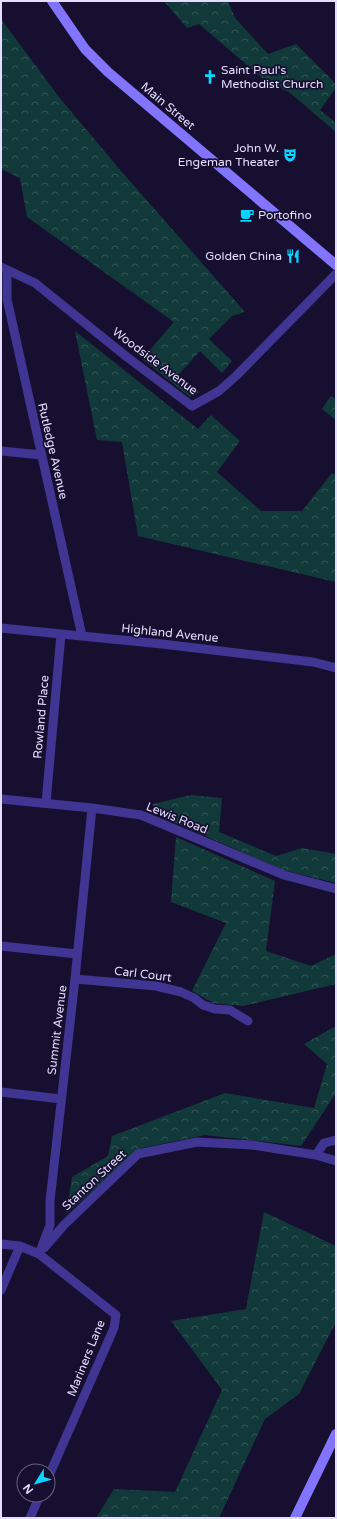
<svg xmlns="http://www.w3.org/2000/svg" width="337" height="1519" font-family="'Varela Round',sans-serif">
<style>
.forest{fill:url(#forest-crowns)}
.lines{fill:none;stroke-linecap:round;stroke-linejoin:round}
.minor{stroke:#403593;stroke-width:9}
.secondary{stroke:#8274ff;stroke-width:10}
.labels{text-anchor:middle;dominant-baseline:central;stroke-width:3.5;stroke-linejoin:round;paint-order:stroke}
.poi-label{font-size:12px;fill:#e4ddff;stroke:#170f2f;text-anchor:start}
.street-label{font-size:12px;fill:#e4ddff;stroke:#170f2f}
</style>
<defs>
<pattern id="forest-crowns" width="20" height="18" patternUnits="userSpaceOnUse"><rect width="20" height="18" fill="#11393a"/><path d="M2 6a3 3 0 1 1 6 0M12 15a3 3 0 1 1 6 0" fill="none" stroke="#345558"/></pattern>
</defs>
<rect width="100%" height="100%" fill="#170f2f"/>
<!-- forest -->
<path class="forest" d="M164 1H228L235 18 268 54 296 44 336 84V88L320 110 336 123V132L289 92 268 83 199 24 187 28Z
M1 19 59 97 121 171 245 312 232 316 209 339 232 361 222 373 200 351 179 374 199 392 190 397 142 359 174 322 27 217 20 178 1 169Z
M75 331 198 429 211 415 240 441 217 472 261 511H302L332 473 336 475V582L138 536 122 442 97 440Z
M331 396 336 399V420L322 409Z
M191 795 222 798 219 832 276 856 302 848 336 854V883L283 870 153 813V804Z
M176 837 275 881 266 951 311 966 336 954V984L243 1006 213 1003 192 991 226 923 171 902Z
M336 1026V1093L301 1146 205 1135 142 1148 66 1214 72 1177 108 1156 112 1136 225 1093 314 1108 327 1064 304 1044Z
M264 1212 336 1246V1322L299 1394 265 1419 219 1518H96L114 1489 175 1492 222 1390 171 1321 246 1309Z"/>
<g class="lines">
<!-- minor -->
<path class="minor" d="M1 267 35 283 127 357 192 406 219 391 236 376 336 274
M7 270V299L82 636
M1 451 42 455
M1 628 162 644 313 662 336 668
M1 799 92 808 141 815 284 875 336 889
M46 803 61 634
M1 946 77 954
M75 979 156 986 181 992 194 998 203 1005 215 1009 230 1010 248 1021
M1 1092 61 1099
M316 1155 324 1143 336 1140
M1 1244 20 1246 39 1254 116 1315 114 1328 48 1478
M44 1248 64 1225 138 1154 197 1142 252 1145 316 1155 336 1161
M39 1254 50 1225V1201L75 979 92 808
M1 1290 20 1246
M30 1518 40 1495"/>
<!-- secondary -->
<path class="secondary" d="M52 1 85 49 108 72 336 265
M295 1518 336 1434"/>
</g>
<!-- icons -->
<defs>
<symbol id="church-bare" viewBox="-9 -9 18 18"><path d="M-1.2-6h2.4v3.5h3.3v2.4h-3.3V6h-2.4V-.1h-3.3v-2.4h3.3Z" fill="#09d4ff" stroke="#170f2f" stroke-width="2.5" paint-order="stroke"/></symbol>
<symbol id="theatre-bare" viewBox="-9 -9 18 18"><path d="M-5-5.5Q0-4 5-5.5V0Q5 5 0 6Q-5 5-5 0ZM-3.3-2.5H-1v1.5H-3.3ZM1-2.5H3.3v1.5H1ZM-2.8 1Q0 5.5 2.8 1Z" fill="#09d4ff" stroke="#170f2f" stroke-width="2.5" paint-order="stroke"/></symbol>
<symbol id="cafe-bare" viewBox="-9 -9 18 18"><path d="M-5.5-4.5H6V0H3Q3 3.5 0 3.5H-2.5Q-5.5 3.5-5.5 0ZM3-3.2v2h1.7v-2ZM-6 4.5H4V6H-6Z" fill="#09d4ff" stroke="#170f2f" stroke-width="2.5" paint-order="stroke"/></symbol>
<symbol id="restaurant-bare" viewBox="-9 -9 18 18"><path d="M-5-6h1v4h1v-4h1v4h1v-4h1v5L-1.5 .5V6h-2V.5L-5-1ZM5-6V6H3V1.5H1.5Q1.5-4 5-6Z" fill="#09d4ff" stroke="#170f2f" stroke-width="2.5" paint-order="stroke"/></symbol>
</defs>
<g fill-rule="evenodd">
<use href="#church-bare" x="200" y="67" width="20" height="20"/>
<use href="#theatre-bare" x="280" y="145" width="20" height="20"/>
<use href="#cafe-bare" x="237" y="205" width="20" height="20"/>
<use href="#restaurant-bare" x="283" y="246" width="20" height="20"/>
</g>
<g class="labels">
<!-- poi labels -->
<g class="poi-label">
<text x="221" y="70">Saint Paul's<tspan x="221" dy="14">Methodist Church</tspan></text>
<text x="279" y="148" text-anchor="end">John W.<tspan x="279" dy="14">Engeman Theater</tspan></text>
<text x="258" y="215">Portofino</text>
<text x="282" y="256" text-anchor="end">Golden China</text>
</g>
<!-- street labels -->
<g class="street-label">
<text transform="translate(168 106) rotate(40)">Main Street</text>
<text transform="translate(155 361) rotate(37)">Woodside Avenue</text>
<text transform="translate(53 451) rotate(77)">Rutledge Avenue</text>
<text transform="translate(170 633) rotate(6)">Highland Avenue</text>
<text transform="translate(41 717) rotate(-85)">Rowland Place</text>
<text transform="translate(177 818) rotate(22)">Lewis Road</text>
<text transform="translate(143 974) rotate(7)">Carl Court</text>
<text transform="translate(57 1030) rotate(-83)">Summit Avenue</text>
<text transform="translate(94 1180) rotate(-43)">Stanton Street</text>
<text transform="translate(86 1358) rotate(-68)">Mariners Lane</text>
</g>
</g>
<!-- border -->
<rect width="337" height="1519" fill="none" stroke="#e4ddff" stroke-width="4"/>
<!-- north arrow -->
<g transform="translate(36 1483) rotate(233)"><circle r="19" fill="#170f2f" stroke="#696182"/>
<path d="M0-3L7 15L0 10L-7 15Z" fill="#09d4ff"/>
<text y="-6" font-size="11" font-weight="bold" text-anchor="middle" fill="#e4ddff">N</text>
</g>
</svg>
